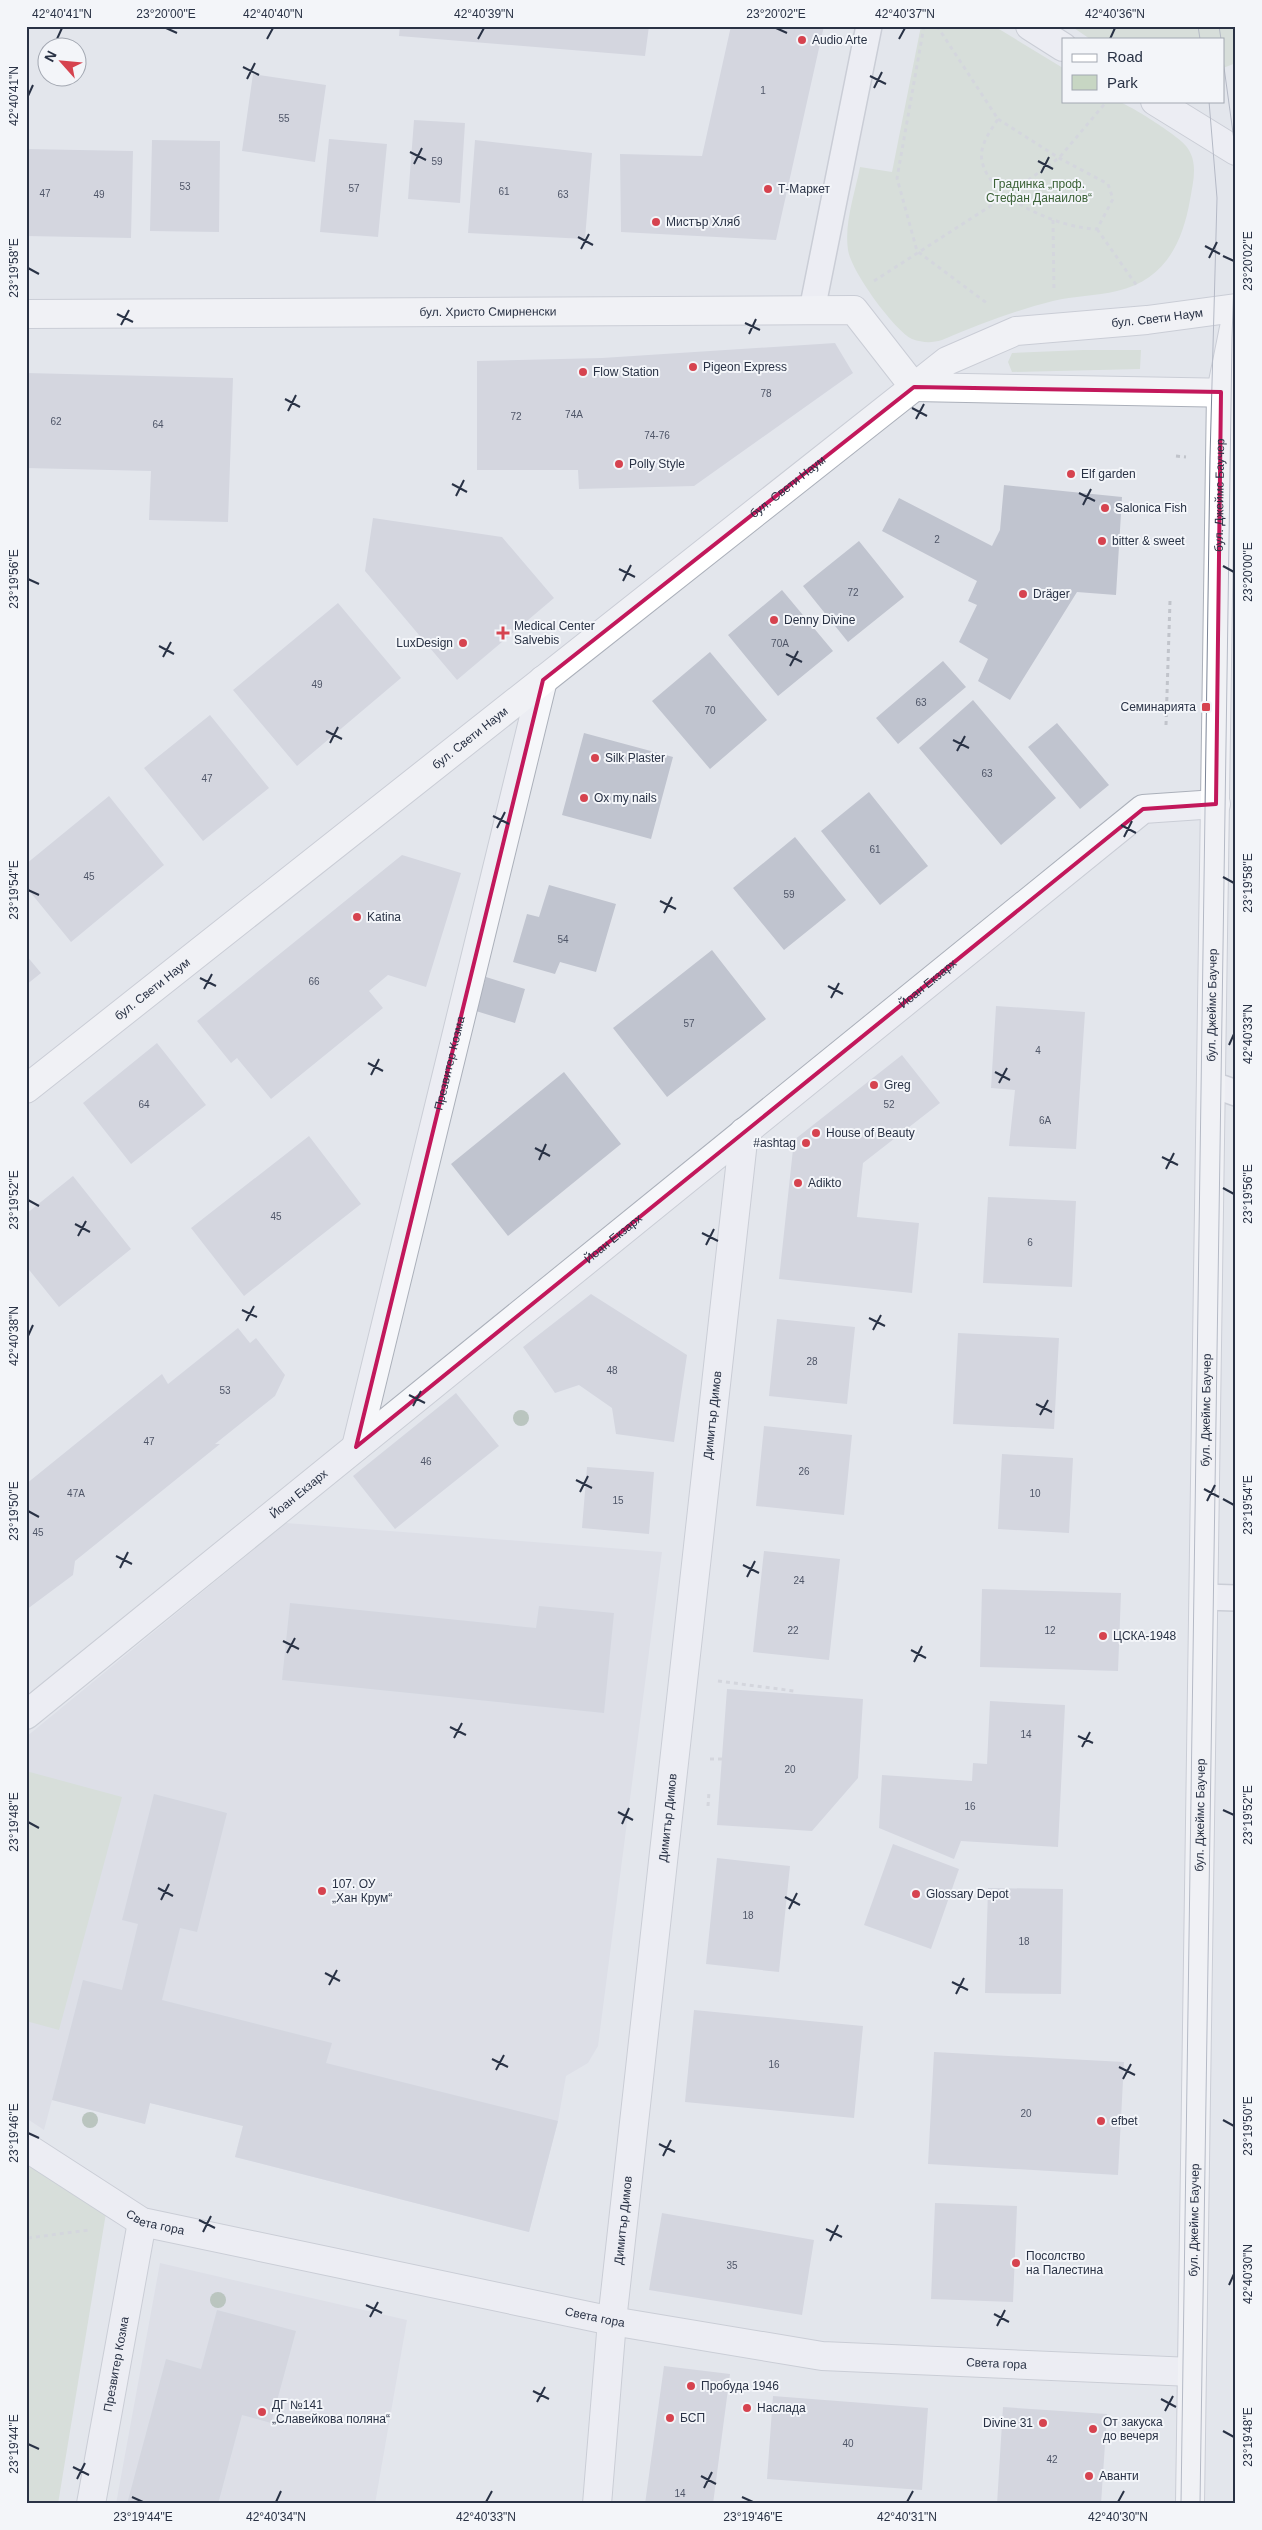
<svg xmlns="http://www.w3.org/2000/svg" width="1262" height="2530" font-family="Helvetica,sans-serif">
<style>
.built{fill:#d4d8e1}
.green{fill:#c7d6c3}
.building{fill:#c0c4cf}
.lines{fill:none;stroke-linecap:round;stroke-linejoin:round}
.lane-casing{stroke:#abb0ba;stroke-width:28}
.street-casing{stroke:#abb0ba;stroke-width:30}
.secondary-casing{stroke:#abb0ba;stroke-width:30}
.path{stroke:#c1c4cb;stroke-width:3;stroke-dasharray:4 4;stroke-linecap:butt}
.lane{stroke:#f6f7fa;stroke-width:25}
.street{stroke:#f6f7fa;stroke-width:28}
.secondary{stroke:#fff;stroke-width:28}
.tram{stroke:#7b8496;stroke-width:1}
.tree{fill:#879d88}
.marked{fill:none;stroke:#c2185b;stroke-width:4;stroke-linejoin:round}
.ticks{fill:none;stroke:#293245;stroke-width:2}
.poi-dot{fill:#d6434f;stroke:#f3f5f9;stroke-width:2}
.labels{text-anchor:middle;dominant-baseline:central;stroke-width:4;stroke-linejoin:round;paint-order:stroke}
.number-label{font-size:10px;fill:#4f5668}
.poi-label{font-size:12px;fill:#293245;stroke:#f3f5f9;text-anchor:start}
.park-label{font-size:12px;fill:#3b6136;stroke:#f3f5f9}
.street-label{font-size:12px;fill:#293245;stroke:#f3f5f9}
.neatline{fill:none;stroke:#293245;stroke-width:2}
.ticks-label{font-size:12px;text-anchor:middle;fill:#293245}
</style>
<rect width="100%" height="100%" fill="#e3e6ec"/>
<!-- built -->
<path class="built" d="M286 1523 662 1552 598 2046 588 2063 566 2076 558 2121 529 2232 235 2157 243 2126 150 2103 145 2124 52 2100 44 2130 26 2118V1737Z
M160 2263 407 2320 375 2504H116Z"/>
<!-- green -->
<path class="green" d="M921 26H994L1063 68V101C1081 101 1099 100 1116 101 1126 102 1180 137 1186 146 1199 162 1193 182 1190 200 1182 245 1164 280 1117 291 1096 296 1074 296 1053 301 1014 311 979 324 942 340 932 343 923 343 912 339 894 330 851 271 848 250 844 223 855 193 860 167L892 172Z
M1071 26H1236V63L1223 68V39H1090Z
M1083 350H1141L1140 369 1012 372 1008 362 1012 353Z
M26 1771 122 1797 59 2030 26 2021Z
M26 2159 107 2207 58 2504H26Z"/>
<!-- building -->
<path class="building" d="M400 26H649L645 56 399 36Z
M731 26H824L776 240 621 232 620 154 702 156Z
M253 74 326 85 315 162 242 151Z
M414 120 465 123 460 203 408 199Z
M329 139 387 144 378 237 320 232Z
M152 140 220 141 219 232 150 231Z
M475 140 592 153 585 239 468 233Z
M26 149 133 151 131 238 26 236Z
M835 343 853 373 694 486 579 489 578 470H477V361L602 358Z
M26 373 233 378 228 522 149 520 151 471 26 468Z
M1004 485 1122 497 1116 595 1077 592 1010 700 978 681 988 659 959 642 977 605 968 601 977 581 882 531 899 498 992 546 1000 530Z
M373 518 502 537 554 598 457 680 365 571Z
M859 541 904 597 848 642 803 586Z
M782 590 833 651 778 696 728 635Z
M338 603 401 678 297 766 233 690Z
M710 652 767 720 710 769 652 701Z
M943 661 966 687 898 744 876 718Z
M973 700 1056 798 1001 845 919 748Z
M210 715 269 788 203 841 144 768Z
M1057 723 1109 785 1080 809 1028 747Z
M584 733 673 757 651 839 562 815Z
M869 792 928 866 880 905 821 831Z
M109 796 164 865 71 942 26 887V864Z
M795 837 846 900 784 950 733 888Z
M402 855 461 873 426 987 388 975 369 991 383 1008 271 1099 237 1058 231 1063 197 1021Z
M549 885 616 904 596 972 560 962 555 974 513 962 527 914 539 917Z
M712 950 766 1019 667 1097 613 1028Z
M26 955 41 973 26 985Z
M486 977 525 989 515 1023 476 1011Z
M996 1006 1085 1012 1076 1149 1009 1146 1015 1090 991 1088Z
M157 1043 206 1105 131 1164 83 1103Z
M902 1055 940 1103 863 1163 857 1217 919 1223 912 1293 779 1279 794 1140Z
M564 1072 621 1144 508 1236 451 1164Z
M309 1136 361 1204 244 1296 191 1228Z
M73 1176 131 1249 59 1307 26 1266V1214Z
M988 1197 1076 1201 1072 1287 983 1283Z
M591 1294 687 1355 674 1442 616 1434 612 1408 579 1385 555 1393 523 1347Z
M777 1319 855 1327 847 1404 769 1396Z
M238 1328 250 1343 256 1338 285 1375 275 1396 215 1444H220L75 1561 73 1575 26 1610V1484L162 1374 168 1384Z
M958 1333 1059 1338 1054 1429 953 1424Z
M456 1393 499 1446 395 1529 353 1476Z
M764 1426 852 1435 844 1515 756 1506Z
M1002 1454 1073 1458 1069 1533 998 1529Z
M587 1467 654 1472 649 1534 582 1528Z
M764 1551 840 1559 829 1660 753 1652Z
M982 1589 1121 1593 1118 1671 980 1667Z
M290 1603 536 1628 539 1606 614 1613 604 1713 282 1680Z
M727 1689 863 1699 858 1778 812 1831 717 1825Z
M990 1701 1065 1705 1058 1847 961 1841 954 1859 879 1828 882 1775 972 1781 973 1763 987 1764Z
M154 1794 227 1813 197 1932 180 1928 162 2000 332 2043 326 2063 558 2121 529 2232 235 2157 243 2126 150 2103 145 2124 52 2100 83 1980 122 1990 138 1924 122 1920Z
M893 1844 959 1869 931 1949 864 1925Z
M717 1858 790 1866 779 1972 706 1964Z
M988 1888 1063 1889 1061 1994 985 1993Z
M694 2010 863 2026 854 2118 685 2102Z
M934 2052 1124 2062 1118 2175 928 2164Z
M935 2203 1017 2206 1013 2302 931 2299Z
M662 2213 814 2240 802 2315 649 2290Z
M217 2310 296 2331 271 2423 242 2415 218 2504H127L166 2359 201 2369Z
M664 2366 730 2374 713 2504H645Z
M773 2396 928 2408 922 2490 767 2479Z
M1003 2407 1107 2414 1101 2504H997Z"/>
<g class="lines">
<defs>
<path id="lane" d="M812 310 869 26
M1211 1088H1222L1236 1093
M1204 1597 1236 1598"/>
<g id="street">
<path d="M1030 26 1063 47"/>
<path d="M1155 101 1236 151"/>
<path id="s1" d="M356 1447 543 680"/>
<path id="s2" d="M26 1715 1143 809 1216 804"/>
<path id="s3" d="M26 2147 142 2222 612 2321 822 2356 1192 2372"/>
<path id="s4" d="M91 2504 142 2222"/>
<path id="s5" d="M597 2504 612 2321 744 1132"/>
</g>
<g id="secondary">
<path id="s6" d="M26 314 854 310 914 387"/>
<path d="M914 387 1236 393"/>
<path id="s7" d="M26 1089 947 361 1016 331 1147 320 1236 308"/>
<path id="s8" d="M1190 2504 1221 392 1236 318"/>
</g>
</defs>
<!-- lane casing -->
<use href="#lane" class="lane-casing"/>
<!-- street casing -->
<use href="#street" class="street-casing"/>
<!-- secondary casing -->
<use href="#secondary" class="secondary-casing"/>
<!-- path -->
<path class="path" d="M924 26 897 178 917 251 988 304
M937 26 998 119
M998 119 1059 158 1108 184 1113 199 1097 229C1062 229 989 199 982 161 979 145 990 132 998 119Z
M1053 220 1054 292
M1097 229 1137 286
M874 281 1006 196 1059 158 1107 101
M1176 456 1186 457
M1166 725 1170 601
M718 1681 794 1691
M710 1759H722
M708 1806 709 1792
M28 2238 89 2230
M26 2274 27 2238"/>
<!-- lane -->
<use href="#lane" class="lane"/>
<!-- street -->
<use href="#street" class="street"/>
<!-- secondary -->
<use href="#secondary" class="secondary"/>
<!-- tram -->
<path class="tram" d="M1198 26 1200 39
M1219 26 1221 39
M1223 60 1234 140 1236 191
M1181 2504 1210 458 1217 198 1209 101
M1200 2504 1232 338 1236 217"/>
</g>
<!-- trees -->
<g class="tree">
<circle cx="521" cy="1418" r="8"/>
<circle cx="90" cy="2120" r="8"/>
<circle cx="218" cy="2300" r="8"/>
</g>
<!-- marked area -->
<path d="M0 0H1262V2530H0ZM914 387 1221 392 1216 804 1143 809 356 1447 543 680Z" fill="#e3e6ec" fill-opacity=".55" fill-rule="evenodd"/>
<path class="marked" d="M914 387 1221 392 1216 804 1143 809 356 1447 543 680Z"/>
<!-- ticks -->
<path class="ticks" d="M166 28 177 33M776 28 787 33M57 39 62 28M267 39 273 28M478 39 484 28M899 39 905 28M1110 39 1115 28M243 67 259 75M870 76 886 84M247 79 255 63M874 88 882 72M28 96 33 85M410 152 426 160M1038 161 1053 169M414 164 422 148M1041 173 1049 157M578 237 593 245M1205 246 1220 254M581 249 589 234M1223 256 1234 261M1209 258 1217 242M28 268 39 274M117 314 133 322M745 323 760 330M121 325 129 310M749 334 756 319M285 399 300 407M912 408 927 416M288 411 296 395M916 419 924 404M452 484 467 492M1079 493 1095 501M456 496 464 480M1083 505 1091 489M1223 566 1234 572M619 569 635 577M28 579 39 584M623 581 631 565M159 646 174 654M786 654 802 662M163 657 171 642M790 666 798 651M326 731 342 739M953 740 969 748M330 743 338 727M957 751 965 736M493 816 509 824M1121 825 1136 833M497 828 505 812M1124 837 1132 821M1223 877 1234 883M28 890 39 895M660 901 676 909M664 913 672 897M200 978 216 986M828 986 843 994M204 989 212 974M831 998 839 983M1229 1045 1234 1034M368 1063 383 1071M995 1072 1010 1080M371 1075 379 1059M999 1083 1007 1068M535 1148 550 1156M1162 1157 1178 1165M539 1160 546 1144M1166 1169 1174 1153M1223 1188 1234 1194M28 1200 39 1206M75 1224 90 1232M702 1233 718 1241M78 1236 86 1221M706 1245 714 1229M242 1310 257 1317M869 1318 885 1326M246 1321 254 1306M873 1330 881 1315M28 1336 33 1325M409 1395 425 1403M1036 1404 1052 1412M413 1406 421 1391M1040 1415 1048 1400M576 1480 592 1488M1204 1489 1219 1497M580 1492 588 1476M1223 1499 1234 1505M1207 1501 1215 1485M28 1511 39 1517M116 1556 132 1564M743 1565 759 1573M120 1568 128 1552M747 1577 755 1561M283 1641 299 1649M911 1650 926 1658M287 1653 295 1638M914 1662 922 1646M450 1727 466 1735M1078 1736 1093 1743M454 1738 462 1723M1082 1747 1090 1732M1223 1810 1234 1815M618 1812 633 1820M28 1822 39 1828M622 1824 629 1808M158 1888 173 1896M785 1897 800 1905M161 1900 169 1884M789 1909 797 1893M325 1973 340 1981M952 1982 968 1990M329 1985 337 1970M956 1994 964 1978M492 2059 508 2067M1119 2067 1135 2075M496 2070 504 2055M1123 2079 1131 2064M1223 2120 1234 2126M28 2133 39 2138M659 2144 675 2152M663 2156 671 2140M199 2220 215 2228M826 2229 842 2237M203 2232 211 2216M830 2241 838 2225M1229 2285 1234 2274M366 2305 382 2313M994 2314 1009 2322M370 2317 378 2302M997 2326 1005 2310M533 2391 549 2399M1161 2399 1176 2407M537 2402 545 2387M1165 2411 1173 2396M1223 2431 1234 2437M28 2444 39 2449M73 2467 89 2475M701 2476 716 2484M77 2479 85 2463M704 2488 712 2472M132 2497 143 2502M742 2497 753 2502M276 2502 281 2491M486 2502 492 2491M907 2502 913 2491M1118 2502 1124 2491"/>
<!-- markers -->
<g class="poi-dot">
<circle cx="802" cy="40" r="5"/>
<circle cx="768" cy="189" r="5"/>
<circle cx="656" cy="222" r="5"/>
<circle cx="693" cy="367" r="5"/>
<circle cx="583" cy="372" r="5"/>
<circle cx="619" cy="464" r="5"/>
<circle cx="1071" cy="474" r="5"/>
<circle cx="1105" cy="508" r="5"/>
<circle cx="1102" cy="541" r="5"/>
<circle cx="1023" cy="594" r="5"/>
<circle cx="774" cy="620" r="5"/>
<path d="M500.5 625.5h5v5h5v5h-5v5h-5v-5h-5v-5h5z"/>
<circle cx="463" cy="643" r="5"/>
<rect x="1201" y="702" width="10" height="10" rx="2.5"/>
<circle cx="595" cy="758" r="5"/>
<circle cx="584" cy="798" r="5"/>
<circle cx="357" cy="917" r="5"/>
<circle cx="874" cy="1085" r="5"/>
<circle cx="816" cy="1133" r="5"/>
<circle cx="806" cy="1143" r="5"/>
<circle cx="798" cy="1183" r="5"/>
<circle cx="1103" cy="1636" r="5"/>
<circle cx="322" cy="1891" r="5"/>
<circle cx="916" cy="1894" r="5"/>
<circle cx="1101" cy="2121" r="5"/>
<circle cx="1016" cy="2263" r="5"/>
<circle cx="691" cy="2386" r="5"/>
<circle cx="747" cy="2408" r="5"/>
<circle cx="262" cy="2412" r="5"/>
<circle cx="670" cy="2418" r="5"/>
<circle cx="1043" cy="2423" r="5"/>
<circle cx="1093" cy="2429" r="5"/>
<circle cx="1089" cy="2476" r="5"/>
</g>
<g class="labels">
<!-- number labels -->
<g class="number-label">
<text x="763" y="90">1</text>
<text x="284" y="118">55</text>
<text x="437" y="161">59</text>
<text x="185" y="186">53</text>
<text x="354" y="188">57</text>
<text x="504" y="191">61</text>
<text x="45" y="193">47</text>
<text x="99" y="194">49</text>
<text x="563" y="194">63</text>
<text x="766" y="393">78</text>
<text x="574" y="414">74А</text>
<text x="516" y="416">72</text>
<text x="56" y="421">62</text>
<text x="158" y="424">64</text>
<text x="657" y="435">74-76</text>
<text x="937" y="539">2</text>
<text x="853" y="592">72</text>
<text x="780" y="643">70A</text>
<text x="317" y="684">49</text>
<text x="921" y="702">63</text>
<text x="710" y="710">70</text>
<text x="987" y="773">63</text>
<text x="207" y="778">47</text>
<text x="875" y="849">61</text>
<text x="89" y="876">45</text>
<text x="789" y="894">59</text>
<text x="563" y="939">54</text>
<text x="314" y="981">66</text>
<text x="689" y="1023">57</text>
<text x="1038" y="1050">4</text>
<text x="144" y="1104">64</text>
<text x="889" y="1104">52</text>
<text x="1045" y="1120">6A</text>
<text x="276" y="1216">45</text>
<text x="1030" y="1242">6</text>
<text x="812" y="1361">28</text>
<text x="612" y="1370">48</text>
<text x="225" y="1390">53</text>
<text x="149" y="1441">47</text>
<text x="426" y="1461">46</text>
<text x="804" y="1471">26</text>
<text x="76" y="1493">47А</text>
<text x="1035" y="1493">10</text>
<text x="618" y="1500">15</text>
<text x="38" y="1532">45</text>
<text x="799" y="1580">24</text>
<text x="793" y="1630">22</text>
<text x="1050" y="1630">12</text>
<text x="1026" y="1734">14</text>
<text x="790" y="1769">20</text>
<text x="970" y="1806">16</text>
<text x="748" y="1915">18</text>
<text x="1024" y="1941">18</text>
<text x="774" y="2064">16</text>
<text x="1026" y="2113">20</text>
<text x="732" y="2265">35</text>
<text x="848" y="2443">40</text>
<text x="1052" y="2459">42</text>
<text x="680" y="2493">14</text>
</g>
<!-- poi labels -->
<g class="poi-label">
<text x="812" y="40">Audio Arte</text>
<text x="778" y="189">Т-Маркет</text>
<text x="666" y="222">Мистър Хляб</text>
<text x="703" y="367">Pigeon Express</text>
<text x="593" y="372">Flow Station</text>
<text x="629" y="464">Polly Style</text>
<text x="1081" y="474">Elf garden</text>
<text x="1115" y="508">Salonica Fish</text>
<text x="1112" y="541">bitter &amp; sweet</text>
<text x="1033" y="594">Dräger</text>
<text x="784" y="620">Denny Divine</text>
<text x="514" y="626">Medical Center<tspan x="514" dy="14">Salvebis</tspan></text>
<text x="453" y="643" text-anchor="end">LuxDesign</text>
<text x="1196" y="707" text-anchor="end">Семинарията</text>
<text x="605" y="758">Silk Plaster</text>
<text x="594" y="798">Ox my nails</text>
<text x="367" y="917">Katina</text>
<text x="884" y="1085">Greg</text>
<text x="826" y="1133">House of Beauty</text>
<text x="796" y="1143" text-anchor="end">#ashtag</text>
<text x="808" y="1183">Adikto</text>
<text x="1113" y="1636">ЦСКА-1948</text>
<text x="332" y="1884">107. ОУ<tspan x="332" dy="14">„Хан Крум“</tspan></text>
<text x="926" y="1894">Glossary Depot</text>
<text x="1111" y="2121">efbet</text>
<text x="1026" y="2256">Посолство<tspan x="1026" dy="14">на Палестина</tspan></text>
<text x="701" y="2386">Пробуда 1946</text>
<text x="272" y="2405">ДГ №141<tspan x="272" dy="14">„Славейкова поляна“</tspan></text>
<text x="757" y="2408">Наслада</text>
<text x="680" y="2418">БСП</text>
<text x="1103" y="2422">От закуска<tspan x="1103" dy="14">до вечеря</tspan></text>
<text x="1033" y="2423" text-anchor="end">Divine 31</text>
<text x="1099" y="2476">Аванти</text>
</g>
<!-- park labels -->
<g class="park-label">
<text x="1039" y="184">Градинка „проф.<tspan x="1039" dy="14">Стефан Данаилов“</tspan></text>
</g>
<!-- street labels -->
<g class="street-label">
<text stroke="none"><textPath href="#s6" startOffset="462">бул. Христо Смирненски</textPath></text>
<text stroke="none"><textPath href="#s7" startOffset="1391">бул. Свети Наум</textPath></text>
<text stroke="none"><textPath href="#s7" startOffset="971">бул. Свети Наум</textPath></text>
<text stroke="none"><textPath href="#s8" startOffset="2009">бул. Джеймс Баучер</textPath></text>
<text stroke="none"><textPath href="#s7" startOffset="566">бул. Свети Наум</textPath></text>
<text stroke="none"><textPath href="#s2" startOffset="1161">Йоан Екзарх</textPath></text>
<text stroke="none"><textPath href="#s7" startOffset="161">бул. Свети Наум</textPath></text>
<text stroke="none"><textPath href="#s8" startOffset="1499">бул. Джеймс Баучер</textPath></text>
<text stroke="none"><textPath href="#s1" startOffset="395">Презвитер Козма</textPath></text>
<text stroke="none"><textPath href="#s2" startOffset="756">Йоан Екзарх</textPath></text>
<text stroke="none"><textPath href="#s8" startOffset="1094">бул. Джеймс Баучер</textPath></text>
<text stroke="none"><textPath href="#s5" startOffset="1095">Димитър Димов</textPath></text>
<text stroke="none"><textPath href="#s2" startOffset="351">Йоан Екзарх</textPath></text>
<text stroke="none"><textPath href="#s8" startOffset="689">бул. Джеймс Баучер</textPath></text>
<text stroke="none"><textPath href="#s5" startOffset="690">Димитър Димов</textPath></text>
<text stroke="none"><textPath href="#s5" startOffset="285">Димитър Димов</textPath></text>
<text stroke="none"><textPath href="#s8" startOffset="284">бул. Джеймс Баучер</textPath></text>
<text stroke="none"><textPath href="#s3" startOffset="151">Света гора</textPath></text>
<text stroke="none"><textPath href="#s3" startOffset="601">Света гора</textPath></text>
<text stroke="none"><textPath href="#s4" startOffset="142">Презвитер Козма</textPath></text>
<text stroke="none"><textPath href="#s3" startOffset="1006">Света гора</textPath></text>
</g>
</g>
<!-- border -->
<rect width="1262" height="2530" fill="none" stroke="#f3f5f9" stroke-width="55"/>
<!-- legend -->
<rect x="1062" y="38" width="162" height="65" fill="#f3f5f9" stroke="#a2a7b1"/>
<rect x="1072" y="54" width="25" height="8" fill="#ffffff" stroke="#a2a7b1"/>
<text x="1107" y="62" font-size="15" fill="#293245">Road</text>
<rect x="1072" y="75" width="25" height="15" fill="#c7d6c3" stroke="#a2a7b1"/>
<text x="1107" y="88" font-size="15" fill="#293245">Park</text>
<!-- north arrow -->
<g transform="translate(62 62) rotate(297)"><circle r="24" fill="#f3f5f9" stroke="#a2a7b1"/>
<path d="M0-4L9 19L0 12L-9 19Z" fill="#d6434f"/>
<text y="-8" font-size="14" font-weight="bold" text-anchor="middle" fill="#293245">N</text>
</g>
<rect x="28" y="28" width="1206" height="2474" class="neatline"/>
<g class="ticks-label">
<text x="62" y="18">42°40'41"N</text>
<text x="166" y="18">23°20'00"E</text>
<text x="273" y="18">42°40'40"N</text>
<text x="484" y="18">42°40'39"N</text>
<text x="776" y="18">23°20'02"E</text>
<text x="905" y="18">42°40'37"N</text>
<text x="1115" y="18">42°40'36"N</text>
<text transform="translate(14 96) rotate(-90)" y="4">42°40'41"N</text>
<text transform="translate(1248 261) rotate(-90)" y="4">23°20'02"E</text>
<text transform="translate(14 268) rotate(-90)" y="4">23°19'58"E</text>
<text transform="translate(1248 572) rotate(-90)" y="4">23°20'00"E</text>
<text transform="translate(14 579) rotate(-90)" y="4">23°19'56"E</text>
<text transform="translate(1248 883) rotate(-90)" y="4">23°19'58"E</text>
<text transform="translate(14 890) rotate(-90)" y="4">23°19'54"E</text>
<text transform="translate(1248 1034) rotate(-90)" y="4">42°40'33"N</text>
<text transform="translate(1248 1194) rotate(-90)" y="4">23°19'56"E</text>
<text transform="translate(14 1200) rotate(-90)" y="4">23°19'52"E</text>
<text transform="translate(14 1336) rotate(-90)" y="4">42°40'38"N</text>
<text transform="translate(1248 1505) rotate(-90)" y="4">23°19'54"E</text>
<text transform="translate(14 1511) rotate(-90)" y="4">23°19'50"E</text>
<text transform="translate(1248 1815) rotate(-90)" y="4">23°19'52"E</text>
<text transform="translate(14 1822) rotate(-90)" y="4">23°19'48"E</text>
<text transform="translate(1248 2126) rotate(-90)" y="4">23°19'50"E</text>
<text transform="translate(14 2133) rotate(-90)" y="4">23°19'46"E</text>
<text transform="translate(1248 2274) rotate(-90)" y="4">42°40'30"N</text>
<text transform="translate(1248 2437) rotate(-90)" y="4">23°19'48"E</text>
<text transform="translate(14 2444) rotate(-90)" y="4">23°19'44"E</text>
<text x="143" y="2521">23°19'44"E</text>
<text x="276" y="2521">42°40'34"N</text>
<text x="486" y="2521">42°40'33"N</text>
<text x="753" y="2521">23°19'46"E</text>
<text x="907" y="2521">42°40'31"N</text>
<text x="1118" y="2521">42°40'30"N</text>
</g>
</svg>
